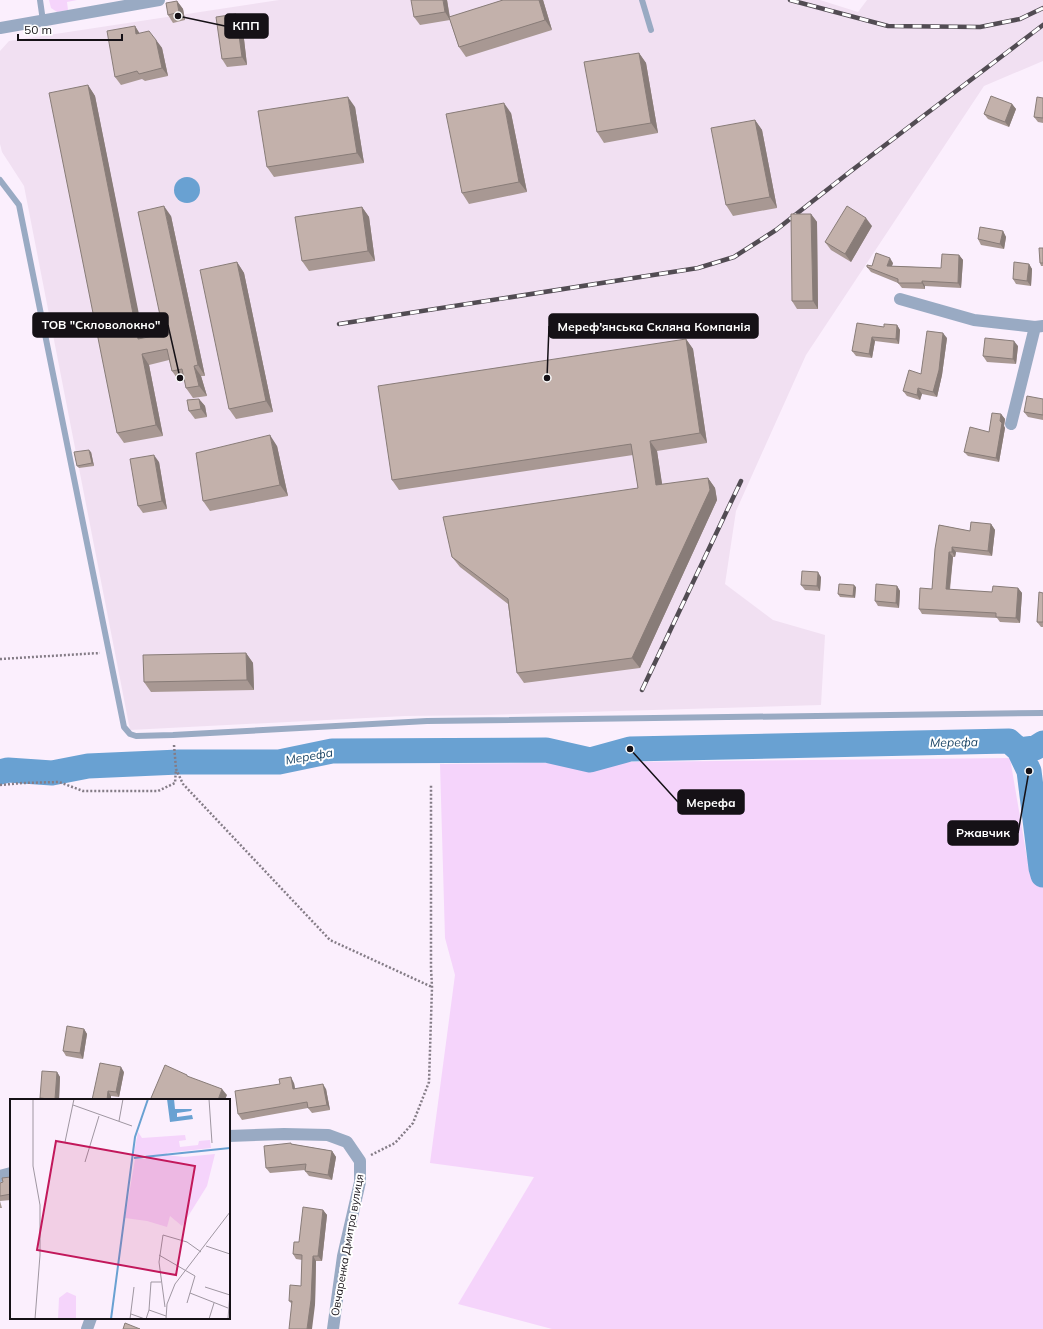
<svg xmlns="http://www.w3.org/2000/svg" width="1043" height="1329" font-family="Mulish,sans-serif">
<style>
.built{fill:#f1e0f2}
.green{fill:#f5d4fb}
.water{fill:#69a1d2}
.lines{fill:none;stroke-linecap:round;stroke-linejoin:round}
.river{stroke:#69a1d2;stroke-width:25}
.path{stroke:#847c86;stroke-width:2.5;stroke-dasharray:2 2;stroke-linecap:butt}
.service{stroke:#99aac3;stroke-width:6}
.minor{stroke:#99aac3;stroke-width:12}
.tertiary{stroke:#99aac3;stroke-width:12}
.rail-casing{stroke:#524c53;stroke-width:4.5}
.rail{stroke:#fff;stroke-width:3;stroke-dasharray:9;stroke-linecap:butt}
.wall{fill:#a89893}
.shaded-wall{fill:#887c78}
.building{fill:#c3b1ab;stroke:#887c78}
.labels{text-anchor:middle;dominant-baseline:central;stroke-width:4;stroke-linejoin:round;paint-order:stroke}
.street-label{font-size:11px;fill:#151116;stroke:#fff}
.water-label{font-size:12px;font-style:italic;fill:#1a4465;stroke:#fff}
.inset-river{fill:none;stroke:#69a1d2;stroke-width:2}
.inset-road{fill:none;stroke:#9f96a1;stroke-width:1}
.view{fill:#c2185b;fill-opacity:0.15;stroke:#c2185b;stroke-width:2}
.inset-edge{fill:none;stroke:#151116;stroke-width:2}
.leader{fill:none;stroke:#151116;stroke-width:1.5}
.callout-dot{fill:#151116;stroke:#fff;stroke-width:1.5}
.callout{fill:#151116;stroke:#151116;stroke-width:1.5}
.callout-label{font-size:12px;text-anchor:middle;font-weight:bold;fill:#fff}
</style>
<rect width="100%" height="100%" fill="#fbeffd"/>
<!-- built -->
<path class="built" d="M279 0H820L858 12 867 0H1043V61L984 86 806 355 736 511 725 584 773 620 825 635 821 705 484 715 405 716 130 730 24 186 2 152 0 144V51L9 41Z"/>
<!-- green -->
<path class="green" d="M49 0H77L67 2 68 10 57 12 51 8Z
M1010 758 1027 858H1043V1329H552L458 1304 534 1177 430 1163 455 975 445 938 440 764Z"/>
<!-- water -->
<path class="water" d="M174 190a13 13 0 1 1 26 0a13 13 0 1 1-26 0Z"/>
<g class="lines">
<!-- river -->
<path class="river" d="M1019 750 1029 771 1041 868 1043 875
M0 772 8 770 52 773 88 766 179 762H279L332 751 546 750 590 760 630 749 1009 741 1019 750 1035 748 1043 743"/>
<!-- path -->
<path class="path" d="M0 659 100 653
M174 745 176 769 183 784 330 940 432 987
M0 785 23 783 59 782 83 791H158L175 783 176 769
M371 1155 395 1143 413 1123 429 1082 432 987 431 968V785"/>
<!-- service -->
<path class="service" d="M40 0 43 21
M642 0 651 30
M0 180 19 205 124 727 130 734 136 736 173 735 427 721 1043 713"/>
<!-- minor -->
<path class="minor" d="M900 299 974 320 1035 327 1043 326
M1011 424 1035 327
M229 1136 284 1134 328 1135 347 1142 360 1161V1182L343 1256 333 1329
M0 1176 11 1173
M87 1329 91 1318"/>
<!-- tertiary -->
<path class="tertiary" d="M0 28 159 0"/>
<defs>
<path id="rail" d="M790 0 888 26 980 27 1020 19 1043 8
M339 324 698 268 734 257 776 230 851 171 1043 25
M642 690 741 481"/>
</defs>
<!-- rail casing -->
<use href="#rail" class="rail-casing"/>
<!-- rail -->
<use href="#rail" class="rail"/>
</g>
<!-- wall -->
<path class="wall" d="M447 0 450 17 503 0H543L552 30 466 57 459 47 450 20 420 25 414 17Z
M177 1 183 9 185 20 173 23 168 15Z
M236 14 242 22 247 65 227 67 222 59Z
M135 26 139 33 156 40 162 48 168 76 145 81 142 79 121 85 115 77Z
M639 53 646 63 658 133 604 143 597 132Z
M88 85 95 96 143 338 164 334 171 216 205 376H201L207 396 193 398 186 388 185 380 179 381 172 371 169 360 149 365 163 436 124 443 117 433Z
M1043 98V123L1038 122 1034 117Z
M1012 104 1016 109 1009 127 988 119 984 114Z
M355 107 364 163 274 177 267 167Z
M511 113 527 192 469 204 462 193Z
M755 120 762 130 777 208 733 216 726 205Z
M362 207 369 217 375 261 309 271 302 261Z
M811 214 817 222 818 309H797L792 301Z
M872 226 851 262 831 250 825 242Z
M1003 231 1006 237 1004 249 981 245 978 239Z
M1043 248V266H1041L1040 263Z
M959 255 963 260 961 288 925 286V289L902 288 898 283 871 272 867 267 872 266 893 263 892 266 941 268Z
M237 262 244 273 273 412 236 419 229 409Z
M1029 264 1032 269 1031 286 1016 284 1013 279Z
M897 325 900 330 899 344 875 341 872 358 856 356 852 351 884 327Z
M947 338 942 375 937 397 922 394 920 400 907 396 903 391 921 374Z
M686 339 693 349 707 443 657 451 662 485 708 478 715 488 717 500 640 668 524 683 517 673 508 604 460 567 452 557 638 488 633 455 399 490 392 480Z
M1018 346 1016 364 987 362 983 356Z
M199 399 205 406 207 417 195 419 189 411Z
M1043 399V420L1028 417 1024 412Z
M1001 414 1005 419 1004 426 1005 428 999 462 968 456 964 452 989 432Z
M277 446 288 496 210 511 203 501Z
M91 452 94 466 79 468 77 466Z
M159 462 167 509 143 513 138 506Z
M991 524 995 530 992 556 956 552 955 557H953L950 590 992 592 1018 588 1022 593 1020 623 1000 622 997 618 922 614 919 609 932 589 939 525 970 531Z
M821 577 820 591 805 590 801 585Z
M897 586 900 591 899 608 878 606 875 601Z
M856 587 855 598 840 597 838 594Z
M1043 593V627H1041L1037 622Z
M246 653 253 663 254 690 151 692 144 682Z
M84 1029 87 1034 83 1059 66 1056 63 1051Z
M57 1072 60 1077 59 1099 69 1100H42L40 1098Z
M124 1072 119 1097 111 1096V1100H92Z
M294 1083 295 1089H326L330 1110 312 1113 308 1108 242 1120 238 1114Z
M292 1144 332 1151 336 1157 332 1180 309 1176 305 1171V1170L270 1173 266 1168Z
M11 1177V1200L0 1201 2 1208H0V1183L3 1182Z
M323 1210 327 1215 322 1261H316L315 1305 292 1304 289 1301 301 1286 302 1260 296 1259 293 1254 299 1242Z"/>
<!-- shaded-wall -->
<path class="shaded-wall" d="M443 0H447L450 20 445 12Z
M539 0H543L552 30 545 20Z
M177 1 183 9 185 20 179 12Z
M236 14 242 22 247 65 242 57Z
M135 26 140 34H136Z
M156 40 162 48 168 76 162 68Z
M639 53 646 63 658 133 651 123Z
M88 85 95 96 146 349 138 339Z
M348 97 355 107 364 163 357 153Z
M504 103 511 113 527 192 519 182Z
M1012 104 1016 109 1009 127 1005 122Z
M755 120 762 130 777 208 770 197Z
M164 206 171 216 205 376 198 365Z
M362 207 369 217 375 261 368 251Z
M811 214 817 222 818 309 813 301Z
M866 218 872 226 851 262 845 254Z
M1003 231 1006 237 1004 249 1000 244Z
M959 255 963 260 961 288 958 283Z
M890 258 893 263 890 271 887 266Z
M237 262 244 273 273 412 266 401Z
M1029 264 1032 269 1031 286 1027 281Z
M922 281 925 286V289L922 283Z
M897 325 900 330 899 344 896 339Z
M943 333 947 338 942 375 937 397 933 392Z
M872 337 875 341 872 358 869 354Z
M686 339 693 349 707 443 700 433Z
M1014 341 1018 346 1016 364 1013 359Z
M142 354 149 365 163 436 156 425Z
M194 366 201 376 207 396 199 386Z
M918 388 922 394 920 400 917 395Z
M199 399 205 406 207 417 201 409Z
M1001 414 1005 419 1004 426 1005 428 999 462 996 458Z
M270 435 277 446 288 496 280 485Z
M650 441 657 451 664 496 656 485Z
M89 450 91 452 94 466 92 463Z
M154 455 159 462 167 509 162 501Z
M708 478 715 488 717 500 640 668 632 658Z
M991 524 995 530 992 556 988 551Z
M952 547 956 552 955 557 952 552Z
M949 552 953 557 949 594 946 589Z
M818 572 821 577 820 591 817 586Z
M854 585 856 587 855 598 853 596Z
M897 586 900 591 899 608 896 603Z
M1018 588 1022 593 1020 623 1016 618Z
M246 653 253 663 254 690 247 680Z
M84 1029 87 1034 83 1059 80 1053Z
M121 1067 124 1072 119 1097 116 1092Z
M57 1072 60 1077 59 1100 55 1099Z
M291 1077 294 1083 296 1094 293 1089Z
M323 1084 326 1089 330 1110 327 1105Z
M222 1089 227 1095 225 1100H218Z
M108 1091 111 1096V1100H107Z
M332 1151 336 1157 332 1180 328 1175Z
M323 1210 327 1215 322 1261 318 1256Z
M313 1256 316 1261 315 1305 312 1329H307Z"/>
<!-- building -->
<path class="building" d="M411 0H443L445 12 414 17Z
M503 0H539L545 20 459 47 449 17Z
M177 1 179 12 168 15 166 3Z
M236 14 242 57 222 59 216 17Z
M135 26 136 34 149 31 156 40 162 68 139 74 137 71 115 77 107 31Z
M639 53 651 123 597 132 584 62Z
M88 85 138 339 164 334 138 212 164 206 198 365 194 366 199 386 186 388 182 369 172 371 167 349 142 354 156 425 117 433 49 93Z
M991 96 1012 104 1005 122 984 114Z
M348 97 357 153 267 167 258 111Z
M1037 97 1043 98V118L1034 117Z
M504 103 519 182 462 193 446 114Z
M755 120 770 197 726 205 711 128Z
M847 206 866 218 845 254 825 242Z
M362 207 368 251 302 261 295 217Z
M791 214H811L813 301H792Z
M980 227 1003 231 1000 244 978 239Z
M1039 248H1043V263H1040Z
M876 253 890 258 887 266 941 268 942 254 959 255 958 283 922 281V283H898V279L867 267V265L872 266Z
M237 262 266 401 229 409 200 270Z
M1014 262 1029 264 1027 281 1013 279Z
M857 323 884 327V324L897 325 896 339 872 337 869 354 852 351Z
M927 331 943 333 939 370 933 392 918 388 917 395 903 391 909 370 921 374Z
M985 338 1014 341 1013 359 983 356Z
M686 339 700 433 650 441 656 485 708 478 710 490 632 658 517 673 508 599 452 557 443 517 638 488 631 444 392 480 378 386Z
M1027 396 1043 399V415L1024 412Z
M199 399 201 409 189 411 187 400Z
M992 413 1001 414 1000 421 1002 423 996 458 964 452 970 427 989 432Z
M270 435 280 485 203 501 196 453Z
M89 450 92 463 77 466 74 452Z
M154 455 162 501 138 506 130 459Z
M971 522 991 524 988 551 952 547V552H949L946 589 992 592 993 586 1018 588 1016 618 996 617V613L919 609 920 588 932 589 935 549 939 525 970 531Z
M802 571 818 572 817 586 801 585Z
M839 584 854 585 853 596 838 594Z
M876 584 897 586 896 603 875 601Z
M1039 592 1043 593V622H1037Z
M246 653 247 680 144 682 143 655Z
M67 1026 84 1029 80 1053 63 1051Z
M100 1063 121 1067 116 1092 108 1091 107 1100H92Z
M165 1065 187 1075V1076L222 1089 218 1100H155L151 1098Z
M42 1071 57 1072 55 1099 69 1100H49V1099L40 1098Z
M291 1077 293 1089 323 1084 327 1105 308 1108 307 1102 238 1114 235 1091 280 1084 279 1079Z
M291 1143V1144L332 1151 328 1175 305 1171 306 1164 266 1168 264 1146Z
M11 1177V1194L0 1196V1183L3 1182 2 1178Z
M303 1207 323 1210 318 1256H313L311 1300 307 1329H289L292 1301H289L290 1285 301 1286 302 1255 293 1254 294 1242H299Z
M125 1323 140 1329H123Z"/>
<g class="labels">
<!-- street labels -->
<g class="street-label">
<text transform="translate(347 1245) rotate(-80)">Овчаренка Дмитра вулиця</text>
</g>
<!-- water labels -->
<g class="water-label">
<text transform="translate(954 742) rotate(-1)">Мерефа</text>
<text transform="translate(309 756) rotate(-10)">Мерефа</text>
</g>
</g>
<!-- overview -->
<g transform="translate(10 1099)">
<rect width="220" height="220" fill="#fbeffd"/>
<path d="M128 33 132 39 175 36 176 41 169 42 170 48 188 46 189 42 200 41 201 49 157 54V56L174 58 205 55 197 87 172 127 160 117 157 128 137 122 115 119 125 60H136V56L125 57 124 54ZM57 193 66 197V220H48L49 199Z" fill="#f5d4fb"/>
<path d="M157 0H164L165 10H182L181 12 167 14V18L182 16 183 20 160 23Z" fill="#69a1d2"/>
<path class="inset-river" d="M124 59 220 49M101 220 125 38 138 0"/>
<path class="inset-road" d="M23 0V67L30 106V156L25 220M199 0 202 44M63 6 122 27M109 22 113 0M55 43 64 0M75 63 89 17M196 147 220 155M149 156 185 177 177 204M195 188 220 196M180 194 218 209M155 208 149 163 153 136 177 143 191 153M139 211 156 217M121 215 135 220M120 220 124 188M136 220 139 211 141 183H151M156 220 157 205 165 185 220 113M199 220 204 204M218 220 220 193"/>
<path class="view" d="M46 42 185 67 166 176 27 151Z"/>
<rect width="220" height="220" class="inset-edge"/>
</g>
<!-- callouts -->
<path class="leader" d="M178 16L225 26M180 378L168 325M547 378L549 326M630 749L678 802M1029 771L1018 833"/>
<g class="callout-dot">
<circle cx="178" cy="16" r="4"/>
<circle cx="180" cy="378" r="4"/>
<circle cx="547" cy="378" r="4"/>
<circle cx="630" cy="749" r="4"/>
<circle cx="1029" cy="771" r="4"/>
</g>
<g class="callout">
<rect x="225" y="14" width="43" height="24" rx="4"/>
<rect x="33" y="313" width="135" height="24" rx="4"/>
<rect x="549" y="314" width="209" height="24" rx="4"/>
<rect x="678" y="790" width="66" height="24" rx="4"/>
<rect x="948" y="821" width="70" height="24" rx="4"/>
</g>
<g class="callout-label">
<text x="246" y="30">КПП</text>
<text x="101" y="329">ТОВ "Скловолокно"</text>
<text x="654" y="331">Мереф'янська Скляна Компанія</text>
<text x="711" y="807">Мерефа</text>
<text x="983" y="837">Ржавчик</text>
</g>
<!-- scale -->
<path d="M18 34v6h104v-6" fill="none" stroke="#151116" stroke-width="2"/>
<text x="24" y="34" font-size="12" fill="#151116" stroke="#ffffff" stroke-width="3" paint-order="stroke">50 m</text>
</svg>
